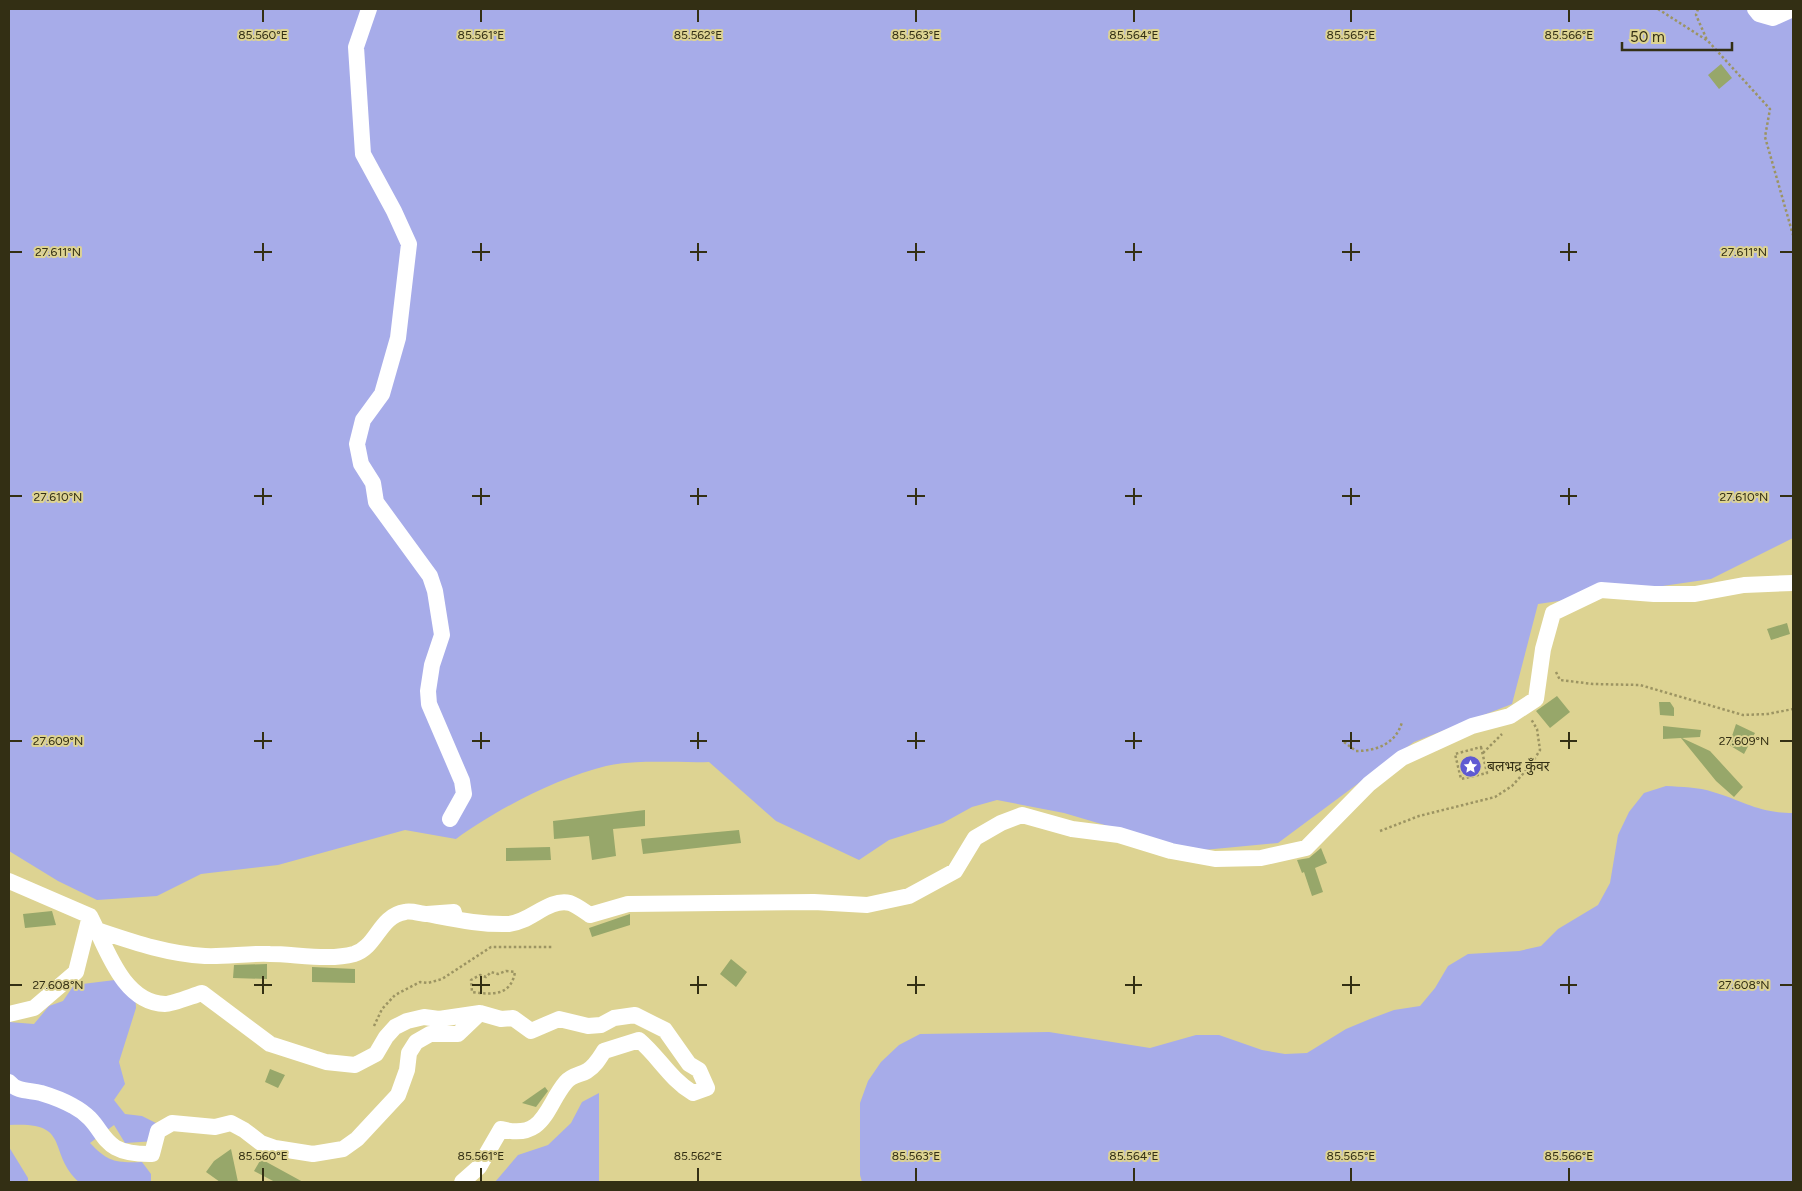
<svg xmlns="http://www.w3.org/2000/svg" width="1802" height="1191" font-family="Figtree,'Noto Sans Devanagari',sans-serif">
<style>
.green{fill:#a7ace9}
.building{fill:#97a76a}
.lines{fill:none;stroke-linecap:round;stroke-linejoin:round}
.path{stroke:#9c9462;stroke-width:2.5;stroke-dasharray:2.5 2.5;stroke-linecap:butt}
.minor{stroke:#fff;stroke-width:16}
.ticks{fill:none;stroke:#332f14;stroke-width:2}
.labels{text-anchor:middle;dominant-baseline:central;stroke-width:4;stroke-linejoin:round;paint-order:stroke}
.poi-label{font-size:14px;fill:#332f14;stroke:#ddd392;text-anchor:start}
.ticks-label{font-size:12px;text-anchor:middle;fill:#332f14;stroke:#ddd392;stroke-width:4;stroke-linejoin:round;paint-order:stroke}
</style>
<rect width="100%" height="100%" fill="#ddd392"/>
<!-- green -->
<path class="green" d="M9 9H1793V538L1711 579 1538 604 1512 704 1414 742 1278 843 1193 851 1064 813 997 800 972 807 943 823 889 840 859 860 776 821 709 762C679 763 634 759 606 766 557 778 497 809 456 839L405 830 278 865 201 874 157 896 97 900 58 881 9 851Z
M1666 786C1682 787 1698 787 1713 792 1744 801 1758 813 1793 813V1182H862L860 1175V1103L868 1081 881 1062 899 1045 920 1034 1049 1032 1150 1048 1196 1035H1219L1262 1050 1285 1054 1307 1053 1346 1029 1370 1019 1394 1010 1420 1006 1435 988 1448 966 1468 954 1519 951 1541 946 1558 929 1598 905 1610 883 1618 835 1629 812 1644 793Z
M115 980 135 990 136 1008 119 1062 125 1084 114 1100 125 1114 142 1116 160 1125 156 1141 125 1143 114 1125 90 1143C108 1162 116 1163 142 1162L151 1174V1182H79C46 1152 73 1121 9 1125V1022L34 1024 49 1006 63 1001 74 985Z
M599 1093V1182H495L518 1155 548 1145 571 1123 582 1102Z
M9 1147 28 1178V1182H9Z"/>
<!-- building -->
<path class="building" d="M1721 64 1732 78 1719 89 1708 75Z
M1787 623 1790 634 1771 640 1767 629Z
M1557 696 1570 712 1550 728 1536 711Z
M1659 702H1670L1674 708V716L1660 715Z
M1736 724 1755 733 1744 754 1729 745Z
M1663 726 1701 730 1700 737 1682 738 1710 751 1743 787 1734 797 1716 781 1681 738 1663 739Z
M645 810V826L613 829 616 856 592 860 589 836 554 839 553 821Z
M739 830 741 843 643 854 641 839Z
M550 847 551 860 506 861V848Z
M1321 848 1327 863 1315 868 1323 892 1312 896 1304 872 1302 873 1297 860 1309 858Z
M52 911 56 925 25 928 23 914Z
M630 914V925L592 937 589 928Z
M731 959 747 972 736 987 720 974Z
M267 964V979L233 978 234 965Z
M312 967 355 969V983L312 982Z
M270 1069 285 1075 278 1088 265 1082Z
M545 1087 548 1091 536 1107 522 1103Z
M231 1149 238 1182H220L206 1172 214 1161Z
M261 1159 303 1182H275L254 1171Z"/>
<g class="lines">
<!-- path -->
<path class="path" d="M1658 9 1708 41 1770 109 1765 137 1793 235
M1698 9 1696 15 1707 40
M1556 672 1560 680 1593 684 1640 685 1743 715 1768 714 1793 709
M1344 742 1356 751C1376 751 1396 744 1402 722
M1481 747 1487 773 1461 779 1455 754Z
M1483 753 1502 734
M1380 831 1419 816 1495 797 1512 786 1530 766 1540 750 1537 729 1531 719
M506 971 515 972C511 996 492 995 472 992L471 980 480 975 486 977 491 972 498 974Z
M374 1026 382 1009 395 995 420 982 428 983 442 979 491 947H552"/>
<!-- minor -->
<path class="minor" d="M369 9 356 47 363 154 394 211 409 244 398 338 382 394 363 420 357 444 361 464 373 483 376 502 430 576 435 591 442 635 432 665 428 691 429 704 462 781 464 794 450 819
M1755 9 1759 14 1773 18 1793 9
M9 881 90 916C106 946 122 1003 165 1004 173 1004 192 996 202 993L270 1044 326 1062 355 1065 376 1054 386 1037 395 1027 407 1021 424 1017 439 1019 480 1013 458 1034H430L416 1042 409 1053 407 1070 398 1095 357 1139 343 1149 313 1154 275 1148 261 1143 244 1130 231 1123 215 1127 172 1123 158 1131 152 1154C93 1155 111 1126 73 1106 64 1101 51 1096 41 1093 29 1090 17 1092 9 1082
M454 912 427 914C454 919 481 925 509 924 531 922 548 898 570 903 576 905 584 911 590 915L628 904 814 902 867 905 909 896 955 871 975 838 1001 823 1022 815 1072 829 1119 835 1171 851 1215 859 1261 858 1306 848 1369 784 1402 758 1472 726 1510 716 1536 699 1543 649 1553 613 1601 590 1654 594H1695L1744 585 1793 583
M97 930C133 942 167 954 205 956 226 957 248 953 270 954 295 954 329 961 354 954 377 947 379 916 405 912 411 910 421 914 427 914
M9 1014 34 1008 76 972 90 916
M462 1182 479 1167 501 1129C545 1141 546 1105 566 1082 572 1075 580 1075 587 1071 595 1066 599 1059 604 1051L639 1040C659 1057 670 1079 693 1093L707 1088 699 1070 689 1064 665 1030 635 1015 614 1018 601 1025 588 1026 559 1019 531 1031 513 1018 501 1019 480 1013"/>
</g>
<!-- ticks -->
<path class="ticks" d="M263 10V22M481 10V22M698 10V22M916 10V22M1134 10V22M1351 10V22M1569 10V22M263 243V261M481 243V261M698 243V261M916 243V261M1134 243V261M1351 243V261M1569 243V261M10 252H22M254 252H272M472 252H490M690 252H707M907 252H925M1125 252H1142M1342 252H1360M1560 252H1577M1780 252H1792M263 488V505M481 488V505M698 488V505M916 488V505M1134 488V505M1351 488V505M1569 488V505M10 496H22M254 496H272M472 496H490M690 496H707M907 496H925M1125 496H1142M1342 496H1360M1560 496H1577M1780 496H1792M263 732V749M481 732V749M698 732V749M916 732V749M1134 732V749M1351 732V749M1569 732V749M10 741H22M254 741H272M472 741H490M690 741H707M907 741H925M1125 741H1142M1342 741H1360M1560 741H1577M1780 741H1792M263 976V994M481 976V994M698 976V994M916 976V994M1134 976V994M1351 976V994M1569 976V994M10 985H22M254 985H272M472 985H490M690 985H707M907 985H925M1125 985H1142M1342 985H1360M1560 985H1577M1780 985H1792M263 1168V1181M481 1168V1181M698 1168V1181M916 1168V1181M1134 1168V1181M1351 1168V1181M1569 1168V1181"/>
<!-- icons -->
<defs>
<symbol id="sight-disc" viewBox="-11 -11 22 22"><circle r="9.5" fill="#5f5ad2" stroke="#ddd392"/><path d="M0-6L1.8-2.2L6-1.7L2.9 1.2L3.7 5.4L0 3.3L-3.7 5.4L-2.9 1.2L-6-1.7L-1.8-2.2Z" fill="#fff"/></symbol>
</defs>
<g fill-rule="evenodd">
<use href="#sight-disc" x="1458" y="754" width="25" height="25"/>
</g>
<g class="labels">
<!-- poi labels -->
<g class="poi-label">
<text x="1487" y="766">बलभद्र कुँवर</text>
</g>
</g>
<g class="ticks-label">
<text x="263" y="39">85.560°E</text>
<text x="481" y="39">85.561°E</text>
<text x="698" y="39">85.562°E</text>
<text x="916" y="39">85.563°E</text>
<text x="1134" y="39">85.564°E</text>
<text x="1351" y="39">85.565°E</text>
<text x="1569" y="39">85.566°E</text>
<text x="58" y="256">27.611°N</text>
<text x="1744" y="256">27.611°N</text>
<text x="58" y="501">27.610°N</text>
<text x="1744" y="501">27.610°N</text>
<text x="58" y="745">27.609°N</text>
<text x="1744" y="745">27.609°N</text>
<text x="58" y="989">27.608°N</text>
<text x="1744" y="989">27.608°N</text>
<text x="263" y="1160">85.560°E</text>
<text x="481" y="1160">85.561°E</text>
<text x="698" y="1160">85.562°E</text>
<text x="916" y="1160">85.563°E</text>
<text x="1134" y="1160">85.564°E</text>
<text x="1351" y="1160">85.565°E</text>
<text x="1569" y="1160">85.566°E</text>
</g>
<!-- border -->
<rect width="1802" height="1191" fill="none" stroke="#332f14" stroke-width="20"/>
<!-- scale -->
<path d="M1622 42v8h110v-8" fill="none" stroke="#332f14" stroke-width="2.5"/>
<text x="1630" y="42" font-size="15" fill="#332f14" stroke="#ddd392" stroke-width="4" paint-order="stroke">50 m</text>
</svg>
